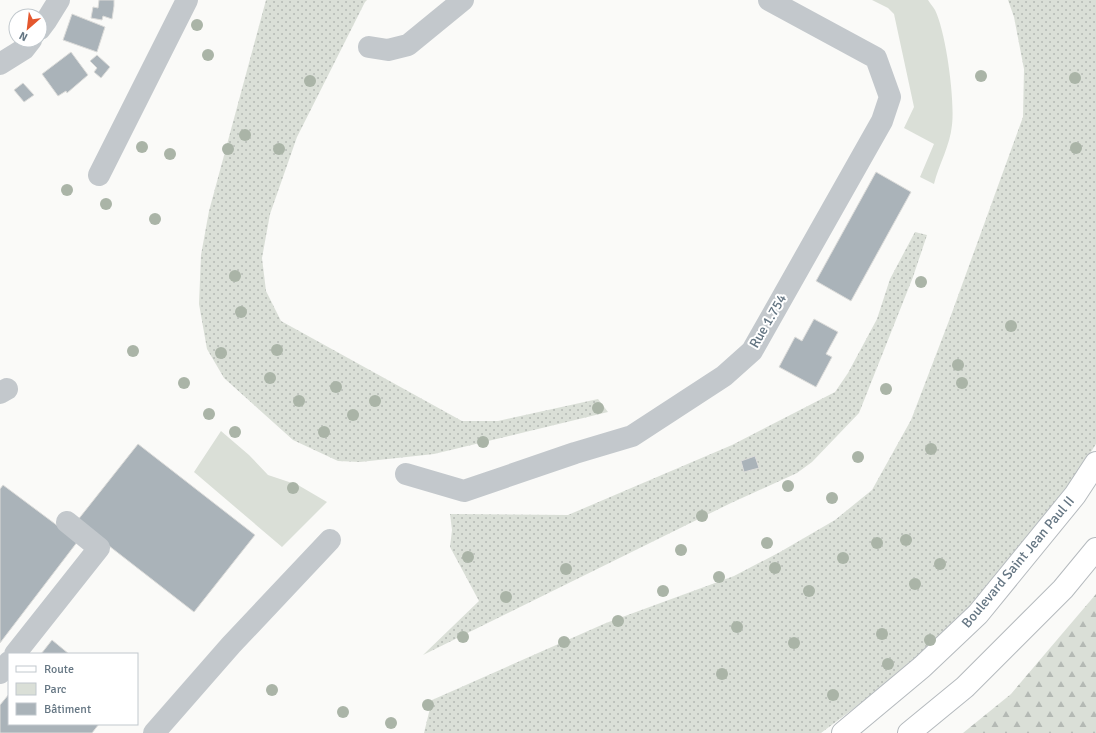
<svg xmlns="http://www.w3.org/2000/svg" width="1096" height="733" font-family="Signika,sans-serif">
<style>
.green{fill:#dadfd7}
.forest{fill:url(#forest-firs)}
.garden{fill:url(#garden-dots)}
.building{fill:#aab3b9;stroke:#dcdcda}
.lines{fill:none;stroke-linecap:round;stroke-linejoin:round}
.major-casing{stroke:#b5babe;stroke-width:24}
.minor{stroke:#c3c8cc;stroke-width:22}
.major{stroke:#fff;stroke-width:22}
.tree{fill:#aab4a7}
.labels{text-anchor:middle;dominant-baseline:central;stroke-width:4;stroke-linejoin:round;paint-order:stroke}
.street-label{font-size:14px;fill:#657683;stroke:#fff}
</style>
<defs>
<pattern id="forest-firs" width="22" height="20" patternUnits="userSpaceOnUse"><rect width="22" height="20" fill="#dadfd7"/><path d="M5 1l3.5 6h-7zM16 11l3.5 6h-7z" fill="#b4b9b4"/></pattern>
<pattern id="garden-dots" width="8" height="8" patternUnits="userSpaceOnUse"><rect width="8" height="8" fill="#dadfd7"/><path d="M2 2h.1M6 6h.1" fill="none" stroke="#b4b9b4" stroke-width="1.8" stroke-linecap="round"/></pattern>
</defs>
<rect width="100%" height="100%" fill="#fafaf8"/>
<!-- green -->
<path class="green" d="M872 0H928C930 3 933 7 935 10 946 32 955 100 952 125 950 146 939 164 934 184L920 177 934 144 904 128 914 107 894 14 888 8Z
M221 431 249 455 268 475 298 485 327 502 282 547 194 472Z"/>
<!-- forest -->
<path class="forest" d="M1096 594V733H963L1011 694Z"/>
<!-- garden -->
<path class="garden" d="M266 0H367L365 2 297 137 270 214 262 258 266 291 281 321 462 421H498L598 399 608 412 434 454 360 462 338 461 293 440 224 378 207 349 199 304 201 255 209 211Z
M1008 0H1096V444L1061 499 982 595 924 656 821 733H424L432 700 606 623 734 576 780 552 835 520 872 490 911 420 950 318 1023 117 1024 69 1014 17Z
M915 232 927 235 913 277 859 413 812 462 797 473 731 503 423 655 479 601 450 547 452 530 450 514 568 515 732 445 835 392 848 373 877 319 890 279Z"/>
<!-- building -->
<path class="building" d="M99 0H114V6L112 19 103 16 102 20 91 18 93 7 98 8Z
M72 14 105 27 97 52 63 40Z
M71 52 88 75 67 93 66 91 58 96 42 74Z
M97 55 110 67 101 78 94 72 97 68 90 61Z
M23 83 34 95 24 102 14 90Z
M876 172 911 192 851 301 816 281Z
M814 319 838 332 826 354 832 357 816 387 779 367 795 337 802 341Z
M138 444 255 535 194 612 77 521Z
M755 456 759 468 744 472 741 461Z
M3 485 78 541 0 643V489Z
M52 640 69 654H41Z
M9 694V724H99L92 733H0V705Z"/>
<g class="lines">
<defs>
<path id="major" d="M843 733 922 667 978 614 1075 495 1096 463
M909 733 965 687 1063 589 1096 549"/>
</defs>
<!-- major casing -->
<use href="#major" class="major-casing"/>
<!-- minor -->
<path class="minor" d="M40 29 46 21 59 0
M369 47 388 50 408 45 463 0
M0 64 24 49 31 40
M99 175 187 0
M0 393 7 389
M406 474 464 491 575 453 632 436 724 376 752 351 882 121 890 97 876 58 769 0
M15 654 99 548 67 522
M0 673 9 662
M154 733 231 645 330 540"/>
<!-- major -->
<use href="#major" class="major"/>
</g>
<!-- trees -->
<g class="tree">
<circle cx="197" cy="25" r="6"/>
<circle cx="208" cy="55" r="6"/>
<circle cx="981" cy="76" r="6"/>
<circle cx="1075" cy="78" r="6"/>
<circle cx="310" cy="81" r="6"/>
<circle cx="245" cy="135" r="6"/>
<circle cx="142" cy="147" r="6"/>
<circle cx="1076" cy="148" r="6"/>
<circle cx="228" cy="149" r="6"/>
<circle cx="279" cy="149" r="6"/>
<circle cx="170" cy="154" r="6"/>
<circle cx="67" cy="190" r="6"/>
<circle cx="106" cy="204" r="6"/>
<circle cx="155" cy="219" r="6"/>
<circle cx="235" cy="276" r="6"/>
<circle cx="921" cy="282" r="6"/>
<circle cx="241" cy="312" r="6"/>
<circle cx="1011" cy="326" r="6"/>
<circle cx="277" cy="350" r="6"/>
<circle cx="133" cy="351" r="6"/>
<circle cx="221" cy="353" r="6"/>
<circle cx="958" cy="365" r="6"/>
<circle cx="270" cy="378" r="6"/>
<circle cx="184" cy="383" r="6"/>
<circle cx="962" cy="383" r="6"/>
<circle cx="336" cy="387" r="6"/>
<circle cx="886" cy="389" r="6"/>
<circle cx="299" cy="401" r="6"/>
<circle cx="375" cy="401" r="6"/>
<circle cx="598" cy="408" r="6"/>
<circle cx="209" cy="414" r="6"/>
<circle cx="353" cy="415" r="6"/>
<circle cx="235" cy="432" r="6"/>
<circle cx="324" cy="432" r="6"/>
<circle cx="483" cy="442" r="6"/>
<circle cx="931" cy="449" r="6"/>
<circle cx="858" cy="457" r="6"/>
<circle cx="788" cy="486" r="6"/>
<circle cx="293" cy="488" r="6"/>
<circle cx="832" cy="498" r="6"/>
<circle cx="702" cy="516" r="6"/>
<circle cx="906" cy="540" r="6"/>
<circle cx="767" cy="543" r="6"/>
<circle cx="877" cy="543" r="6"/>
<circle cx="681" cy="550" r="6"/>
<circle cx="468" cy="557" r="6"/>
<circle cx="843" cy="558" r="6"/>
<circle cx="940" cy="564" r="6"/>
<circle cx="775" cy="568" r="6"/>
<circle cx="566" cy="569" r="6"/>
<circle cx="719" cy="577" r="6"/>
<circle cx="915" cy="584" r="6"/>
<circle cx="663" cy="591" r="6"/>
<circle cx="809" cy="591" r="6"/>
<circle cx="506" cy="597" r="6"/>
<circle cx="618" cy="621" r="6"/>
<circle cx="737" cy="627" r="6"/>
<circle cx="882" cy="634" r="6"/>
<circle cx="463" cy="637" r="6"/>
<circle cx="930" cy="640" r="6"/>
<circle cx="564" cy="642" r="6"/>
<circle cx="794" cy="643" r="6"/>
<circle cx="888" cy="664" r="6"/>
<circle cx="722" cy="674" r="6"/>
<circle cx="272" cy="690" r="6"/>
<circle cx="833" cy="695" r="6"/>
<circle cx="428" cy="705" r="6"/>
<circle cx="343" cy="712" r="6"/>
<circle cx="391" cy="723" r="6"/>
</g>
<g class="labels">
<!-- street labels -->
<g class="street-label">
<text transform="translate(768 321) rotate(-60)">Rue 1.754</text>
<text transform="translate(1018 562) rotate(-50)">Boulevard Saint Jean Paul II</text>
</g>
</g>
<!-- legend -->
<rect x="8" y="653" width="130" height="72" fill="#ffffff" stroke="#c1c8cd"/>
<rect x="16" y="666" width="20" height="6" fill="#ffffff" stroke="#c1c8cd"/>
<text x="44" y="673" font-size="12" fill="#657683">Route</text>
<rect x="16" y="683" width="20" height="12" fill="#dadfd7" stroke="#c1c8cd"/>
<text x="44" y="693" font-size="12" fill="#657683">Parc</text>
<rect x="16" y="703" width="20" height="12" fill="#aab3b9" stroke="#c1c8cd"/>
<text x="44" y="713" font-size="12" fill="#657683">Bâtiment</text>
<!-- north arrow -->
<g transform="translate(28 28) rotate(208)"><circle r="19" fill="#ffffff" stroke="#c1c8cd"/>
<path d="M0-3L7 15L0 10L-7 15Z" fill="#e4572e"/>
<text y="-6" font-size="11" font-weight="bold" text-anchor="middle" fill="#657683">N</text>
</g>
</svg>
